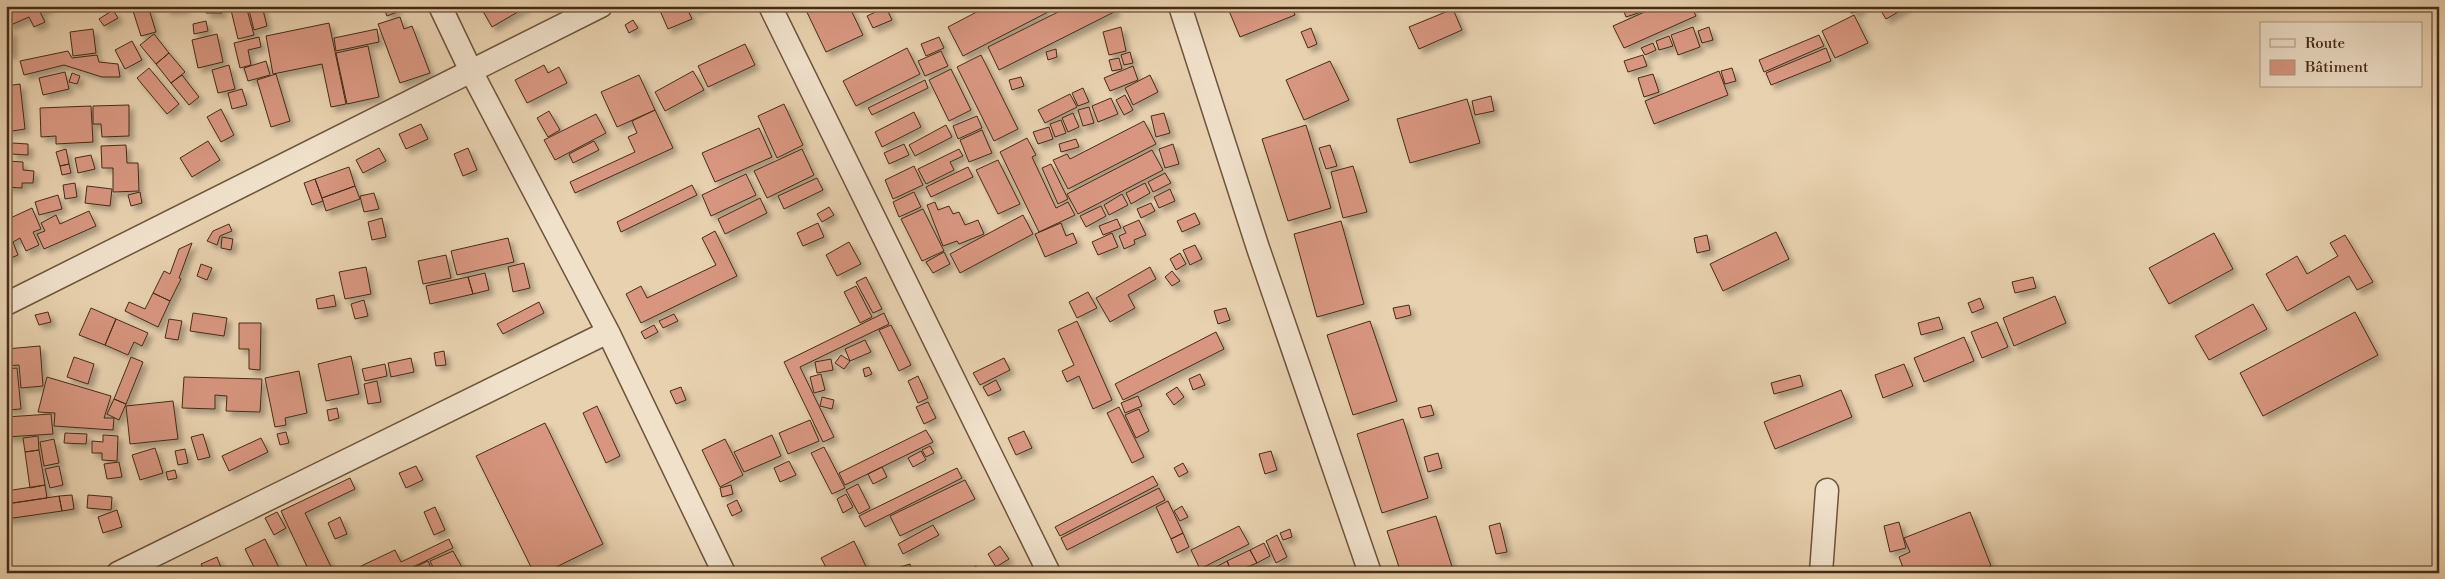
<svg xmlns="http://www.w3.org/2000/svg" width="2445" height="579" font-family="'Libre Bodoni',serif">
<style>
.building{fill:#d89680;stroke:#462b16;filter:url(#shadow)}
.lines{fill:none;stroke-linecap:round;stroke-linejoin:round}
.minor-casing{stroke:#6e543c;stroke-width:25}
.minor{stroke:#f0e1cb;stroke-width:22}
</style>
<defs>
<filter id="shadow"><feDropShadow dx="4.5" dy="4.5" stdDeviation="2.5" flood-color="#0004"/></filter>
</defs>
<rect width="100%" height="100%" fill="#e8d1af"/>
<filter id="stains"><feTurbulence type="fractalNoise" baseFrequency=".004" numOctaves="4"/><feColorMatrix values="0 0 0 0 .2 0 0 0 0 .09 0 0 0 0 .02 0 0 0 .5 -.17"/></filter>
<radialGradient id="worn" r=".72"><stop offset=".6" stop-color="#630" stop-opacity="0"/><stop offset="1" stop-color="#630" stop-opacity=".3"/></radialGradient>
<!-- building -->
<path class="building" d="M24 6H51V7L40 12 45 22 34 27 29 17 6 27V14Z
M148 6 156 32 141 36 133 11Z
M166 6H185V9L166 10Z
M206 6H222V13H206Z
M230 6H246L254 35 238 39Z
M248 6H262L267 26 254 30Z
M383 6H395L397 12 387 16Z
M480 6H528L492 27Z
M658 6H686L692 19 668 29Z
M690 6H705L693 11Z
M804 6H849L863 35 826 52Z
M988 6H1045L1048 12 963 56 948 27Z
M1070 6H1113L1116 11 999 70 988 47Z
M1227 6H1291L1295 15 1240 37Z
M1622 6H1639L1641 12 1626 17Z
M1658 6H1691L1696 16 1624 48 1613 26Z
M1849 6H1860L1861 11 1851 13Z
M1878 6H1906L1907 7 1886 19Z
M886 7 892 20 873 28 867 16Z
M1453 9 1462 30 1419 49 1409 27Z
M113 10 118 18 104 26 99 19Z
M1854 15 1868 43 1835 58 1822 31Z
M400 17 404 29 412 26 430 73 400 83 378 24Z
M633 20 638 28 629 33 625 25Z
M206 21 208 31 194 34 193 24Z
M329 23 346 104 331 107 322 64 273 74 266 36Z
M1121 27 1126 51 1109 55 1103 32Z
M1693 27 1700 47 1678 55 1671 35Z
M1709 27 1713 40 1702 43 1698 31Z
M1311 28 1317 44 1308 48 1301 32Z
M93 29 96 53 73 56 70 32Z
M377 29 379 42 336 51 334 38Z
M6 31H12V54H6Z
M154 34 169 53 156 64 140 45Z
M217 34 223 62 198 68 192 40Z
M1819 35 1824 46 1764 72 1759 60Z
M1669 36 1673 46 1659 50 1656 41Z
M259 37 261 47 248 50 251 65 240 68 234 43Z
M939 37 944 48 926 56 921 44Z
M132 41 142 60 125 69 115 50Z
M1653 43 1656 50 1645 55 1641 48Z
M745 44 755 65 708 87 698 66Z
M368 46 379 97 347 104 336 53Z
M907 48 920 74 856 106 843 81Z
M1826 48 1831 61 1771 85 1766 73Z
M1056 49 1057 57 1048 60 1046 52Z
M68 51 72 58 97 55 99 62 118 64 120 77H102L64 65 24 75 20 61Z
M941 51 948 66 925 76 918 61Z
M1130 52 1133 63 1124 65 1121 55Z
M169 53 185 72 171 83 156 64Z
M981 55 1018 129 994 141 957 67Z
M1643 55 1647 66 1628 72 1624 61Z
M1119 58 1122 69 1112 71 1109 60Z
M266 61 270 75 248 81 244 68Z
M1330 61 1349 100 1304 120 1286 80Z
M229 65 235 89 218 93 212 70Z
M544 65 548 73 559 67 567 83 527 103 515 80Z
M1133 66 1138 80 1110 91 1104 78Z
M149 68 179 104 167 114 137 78Z
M1732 68 1736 81 1725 84 1721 71Z
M951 69 971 110 949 121 929 80Z
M693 71 704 90 665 111 655 92Z
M1719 71 1728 95 1654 124 1645 101Z
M65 72 69 89 43 95 39 78Z
M72 73 80 76 77 84 69 82Z
M276 74 290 121 271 127 257 80Z
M1653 74 1659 92 1644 97 1638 78Z
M182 75 199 97 189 105 171 83Z
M639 75 655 110 617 127 601 92Z
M1150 75 1158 92 1133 105 1125 88Z
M1021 77 1024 86 1012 90 1009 80Z
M925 80 928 88 872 115 868 108Z
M20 84 25 129 6 132V86Z
M1083 88 1089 102 1078 106 1072 93Z
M242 89 247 105 232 109 228 93Z
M1070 94 1077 107 1045 123 1038 110Z
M1125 95 1133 110 1124 115 1116 100Z
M1491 96 1494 111 1475 115 1472 101Z
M1111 98 1118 114 1098 122 1092 106Z
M1467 99 1480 143 1410 163 1397 119Z
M784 104 803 145 777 158 758 116Z
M129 105V136L102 137 101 124H93V106Z
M91 106 93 142 56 144V136L41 137 40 108Z
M1089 107 1094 123 1083 126 1078 110Z
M221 109 234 135 221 142 207 117Z
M655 110 673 148 575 193 570 182 635 152 628 137 637 133 632 121Z
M549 111 560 130 548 137 537 118Z
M914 112 921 127 882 147 875 132Z
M1073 113 1079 127 1068 132 1062 118Z
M1164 113 1170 133 1156 137 1151 116Z
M596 114 606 133 555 160 544 140Z
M977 116 982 128 958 139 953 126Z
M1061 120 1066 133 1055 137 1050 124Z
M1144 121 1156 144 1068 189 1053 160 1067 154 1070 159Z
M421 124 428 139 406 149 399 134Z
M946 125 952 137 915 156 909 145Z
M1306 125 1331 208 1288 221 1262 139Z
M1049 127 1053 139 1038 144 1033 132Z
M759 128 772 157 715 182 702 153Z
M982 130 992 153 969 162 960 140Z
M1027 138 1036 155 1032 157 1056 208 1068 202 1075 215 1039 232 1000 152Z
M1076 139 1079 147 1061 152 1059 144Z
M208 141 220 160 192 177 180 158Z
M594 141 599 150 573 163 569 154Z
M12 143 28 144V155L11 154Z
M904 144 909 155 889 164 884 153Z
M1173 144 1179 164 1165 168 1159 149Z
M126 145 127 163H138L139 191 113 192V168H102L101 146Z
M1330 145 1337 166 1326 169 1319 148Z
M379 148 386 161 363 173 356 160Z
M468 148 477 170 463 176 454 154Z
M66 149 69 164 60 166 56 152Z
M802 149 814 175 767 198 754 171Z
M959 149 963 156 950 162 954 170 926 184 918 169Z
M1152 150 1163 170 1078 214 1067 194Z
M91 155 95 169 78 173 75 158Z
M998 160 1020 204 998 214 976 170Z
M6 161 23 162V170L34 171 33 183H22V188L6 187Z
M69 164 71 173 62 175 60 166Z
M1051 164 1068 199 1058 204 1042 168Z
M914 166 923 185 893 199 885 180Z
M1353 166 1367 212 1343 218 1331 172Z
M349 167 355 186 322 198 315 179Z
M968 167 973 177 931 197 926 187Z
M1165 173 1171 183 1153 192 1148 182Z
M746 174 756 195 711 216 702 195Z
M817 178 823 190 784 209 778 196Z
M315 179 323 201 312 205 304 183Z
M75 183 77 197 65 199 63 185Z
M1145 183 1150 193 1131 204 1126 193Z
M692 185 697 195 621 232 617 222Z
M87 186 112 189 110 206 85 203Z
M355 186 360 199 326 211 322 198Z
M1170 189 1175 201 1159 208 1154 197Z
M140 192 142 203 131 206 128 195Z
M914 192 921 207 899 217 893 202Z
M374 193 379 209 364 212 360 196Z
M1122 194 1128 205 1109 215 1104 205Z
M58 195 62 209 39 215 35 202Z
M760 198 767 213 725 234 718 219Z
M935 202 938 210 949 206 953 214 959 212 965 225 978 220 984 234 959 244 957 241 943 246 927 205Z
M1151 203 1155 211 1141 218 1137 209Z
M1101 206 1106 216 1086 227 1080 216Z
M829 207 834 215 822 222 817 214Z
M32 208 41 229 33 232 39 245 26 251 20 238 13 242 18 255 6 260V220Z
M923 209 944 251 922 261 901 219Z
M89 211 96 226 44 249 37 234 45 231 41 223 56 215 60 224Z
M1195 213 1200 224 1182 232 1177 221Z
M1023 215 1033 234 960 273 950 254Z
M382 218 386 237 372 240 368 222Z
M1117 219 1121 228 1103 235 1099 226Z
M1139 220 1146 235 1134 240 1135 244 1124 249 1119 236 1126 233 1123 227Z
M1341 221 1364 304 1317 317 1294 234Z
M818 223 824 237 803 246 797 233Z
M1061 223 1066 236 1073 233 1077 243 1045 257 1035 234Z
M229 224 232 231 220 236 217 245 207 241 213 231Z
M715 231 737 276 641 323 626 294 641 286 647 298 716 265 702 238Z
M1776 232 1789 259 1723 291 1710 264Z
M1112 233 1118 247 1098 255 1092 242Z
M2214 233 2233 269 2169 304 2149 268Z
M1707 235 1710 250 1697 253 1694 238Z
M2345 235 2373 282 2357 290 2349 276 2287 311 2266 274 2297 256 2307 274 2338 256 2330 243Z
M222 237 233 239 231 250 221 248Z
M508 238 514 262 457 275 451 251Z
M849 242 861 264 837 276 826 255Z
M192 243 179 278 181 279 170 301 153 293 164 271 170 274 179 249Z
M1195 245 1202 259 1190 265 1183 250Z
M944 252 950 264 933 273 926 262Z
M1180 253 1186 264 1176 270 1170 259Z
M446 255 451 278 423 284 418 261Z
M524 263 530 288 513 292 508 267Z
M201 264 212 268 207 280 197 276Z
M366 267 371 294 345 299 339 272Z
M1150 267 1156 279 1128 295 1135 308 1110 322 1096 298Z
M1172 271 1180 281 1172 286 1165 277Z
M485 273 489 290 473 294 468 277Z
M468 277 473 294 430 304 426 286Z
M866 277 882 309 873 313 856 282Z
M2033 277 2036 288 2015 293 2012 282Z
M856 286 872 317 860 323 844 292Z
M1088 292 1097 308 1077 318 1069 302Z
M153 293 170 301 158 327 125 311 129 302 145 309Z
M334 295 336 306 318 309 316 299Z
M2055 296 2066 323 2014 346 2003 318Z
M1980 298 1984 308 1972 313 1968 303Z
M364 300 368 316 355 319 351 304Z
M539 302 544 313 503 334 497 324Z
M2253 304 2267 329 2209 360 2195 336Z
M1409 305 1411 315 1396 319 1393 308Z
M91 308 116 319 105 345 79 335Z
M1226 308 1230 320 1218 324 1214 311Z
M48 312 51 322 39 325 35 315Z
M2355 312 2378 355 2263 416 2240 373Z
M193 313 227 318 224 336 190 331Z
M884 313 889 324 800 367 834 437 823 442 784 362Z
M674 314 678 321 663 328 659 321Z
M1939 317 1943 329 1921 335 1918 323Z
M116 319 148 333 142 346 134 342 128 355 105 345Z
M169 319 182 321 178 340 165 338Z
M1077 321 1112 400 1093 409 1079 376 1067 382 1062 371 1074 365 1058 330Z
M1370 321 1397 401 1353 415 1327 335Z
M1997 322 2008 347 1982 358 1971 332Z
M239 323H261L260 370 249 369V349H239Z
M654 325 658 332 645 339 641 332Z
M891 325 911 365 899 371 879 330Z
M1216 332 1224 349 1123 400 1115 384Z
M1964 337 1974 361 1924 382 1914 358Z
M865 340 871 352 850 361 845 349Z
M40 346 43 386 21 388 19 365 6 366V349Z
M444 351 446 365 436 366 434 353Z
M841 355 850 361 844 369 835 363Z
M351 356 359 394 326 401 318 364Z
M74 357 94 364 88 384 67 377Z
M131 357 143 362 126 404 114 399Z
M411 358 414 372 391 377 388 363Z
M1004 358 1010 370 980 385 973 373Z
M831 359 833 370 817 373 815 362Z
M385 364 387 376 365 381 362 369Z
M1904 364 1913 386 1883 398 1875 375Z
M869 367 872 374 865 377 863 369Z
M17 368 21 409 6 410V369Z
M299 371 307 413 285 418 286 425 275 427 265 378Z
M821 374 825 390 814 393 810 377Z
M1200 374 1205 385 1193 390 1189 379Z
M1800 375 1803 386 1774 394 1771 383Z
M918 376 928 398 918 403 908 381Z
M47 377 111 396 104 418H114L113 430 54 426 55 413 38 412Z
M184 377 262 379 260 412 226 411 227 396 215 395V409L182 408Z
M996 380 1001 390 988 396 983 387Z
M377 381 381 402 368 404 364 384Z
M681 387 686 400 676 404 670 391Z
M1177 387 1184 397 1174 405 1166 394Z
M1841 390 1852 417 1775 449 1764 422Z
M1138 396 1142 406 1125 413 1121 403Z
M822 397 834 400 832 409 820 406Z
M114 399 126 404 119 420 107 414Z
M173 401 178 439 130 444 126 406Z
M928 402 936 418 924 424 916 407Z
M1431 405 1434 415 1421 418 1418 408Z
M597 406 620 456 606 463 583 413Z
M1119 407 1144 457 1132 463 1107 413Z
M337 408 339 418 329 421 327 410Z
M1139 409 1149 431 1136 438 1125 415Z
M51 414 53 434 6 437V417Z
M1403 419 1428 498 1382 513 1357 434Z
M810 420 819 441 788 454 779 433Z
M545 423 603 544 544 573H534L476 456Z
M926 430 933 442 845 485 839 473Z
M1024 431 1032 448 1016 455 1008 438Z
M286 432 289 443 280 445 277 434Z
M65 433 87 434 86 444 64 443Z
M203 434 210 457 198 460 191 437Z
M103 435 118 436 117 461 102 460V453H92V441L103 442Z
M772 435 781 456 744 472 734 452Z
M38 436 39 450 25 452 23 438Z
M261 438 268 452 229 471 222 456Z
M54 439 59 463 44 466 40 442Z
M725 439 743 475 720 487 702 450Z
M930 446 934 453 926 457 922 450Z
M824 447 845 488 832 494 811 453Z
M155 448 163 473 140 480 132 455Z
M185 449 188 463 178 465 175 451Z
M39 450 45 485 30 488 25 452Z
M921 451 926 460 913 467 908 458Z
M1271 451 1277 470 1265 474 1259 454Z
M1438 453 1442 468 1428 472 1424 457Z
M789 461 796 475 780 482 774 468Z
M119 462 122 477 107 479 104 464Z
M1183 463 1188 472 1179 477 1174 468Z
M59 466 63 485 50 488 45 469Z
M416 466 423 480 406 488 399 473Z
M882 467 887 477 873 484 868 474Z
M957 468 962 478 865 527 859 516Z
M175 470 177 478 168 480 166 472Z
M1153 476 1158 485 1060 536 1055 527Z
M350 478 355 489 305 513 334 573H310L281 511Z
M965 480 975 499 900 536 890 516Z
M858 484 870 508 859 514 846 490Z
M45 485 47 498 6 504V491Z
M731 485 733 494 722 497 720 488Z
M1159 488 1165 500 1067 550 1061 538Z
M846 494 853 507 843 513 837 499Z
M72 495 74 509 62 511 59 496Z
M88 495 112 497 111 510 87 508Z
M59 496 62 511 6 519V504Z
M737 500 742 511 732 516 727 505Z
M1168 501 1183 533 1171 539 1156 507Z
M1182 506 1188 517 1180 521 1174 511Z
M435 507 445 530 434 535 424 512Z
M117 510 122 527 103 533 98 517Z
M277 512 286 528 274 535 265 518Z
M1970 512 1991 566 1974 573H1905L1899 557 1910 552 1904 538Z
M1436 516 1454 573H1401L1387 531Z
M340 517 347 534 335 539 328 523Z
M1899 522 1906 548 1890 552 1884 526Z
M1500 523 1507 552 1496 554 1489 526Z
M933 525 939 535 903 554 898 544Z
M1239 526 1249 544 1200 569 1191 550Z
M1290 529 1292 537 1283 540 1280 533Z
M1183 533 1189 547 1177 553 1171 539Z
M1277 535 1287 557 1276 563 1266 541Z
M265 539 281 572 279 573H257L245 549Z
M449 539 453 548 400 573H359L362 571 361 566 395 550 401 562Z
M854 541 869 573H829L821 558Z
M1264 543 1270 556 1257 563 1250 550Z
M1000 546 1009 559 996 567 988 554Z
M1250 550 1257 563 1232 573 1227 561Z
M453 551 463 569 456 573H436L430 561Z
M217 557 223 573H205L201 564Z
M428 561 433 573H416L413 568Z
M1227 561 1232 573H1205Z
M910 564 913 573H901L900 567Z
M976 566 980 573H966Z"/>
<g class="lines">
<defs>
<path id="minor" d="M440 6 471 71 608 332 724 573
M770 6 1049 573
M1180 6 1258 248 1370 573
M6 304 601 6
M118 573 608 332
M1821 573 1827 490"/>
</defs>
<!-- minor casing -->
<use href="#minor" class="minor-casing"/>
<!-- minor -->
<use href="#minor" class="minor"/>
</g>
<!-- margin -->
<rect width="2445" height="579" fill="none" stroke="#e8d1af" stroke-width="25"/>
<rect x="8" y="8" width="2430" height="564" fill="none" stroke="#462b16" stroke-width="2.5"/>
<rect x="12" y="12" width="2420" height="554" fill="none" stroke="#462b16"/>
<!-- legend -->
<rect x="2260" y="22" width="162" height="65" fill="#f0e1cb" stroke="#ac9883"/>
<rect x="2270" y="39" width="25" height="8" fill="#f0e1cb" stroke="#ac9883"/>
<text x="2305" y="48" font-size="15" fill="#462b16">Route</text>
<rect x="2270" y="60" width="25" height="15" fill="#d89680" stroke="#ac9883"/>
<text x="2305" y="72" font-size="15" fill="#462b16">Bâtiment</text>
<rect width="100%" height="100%" filter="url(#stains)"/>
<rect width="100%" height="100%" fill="url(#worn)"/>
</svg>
